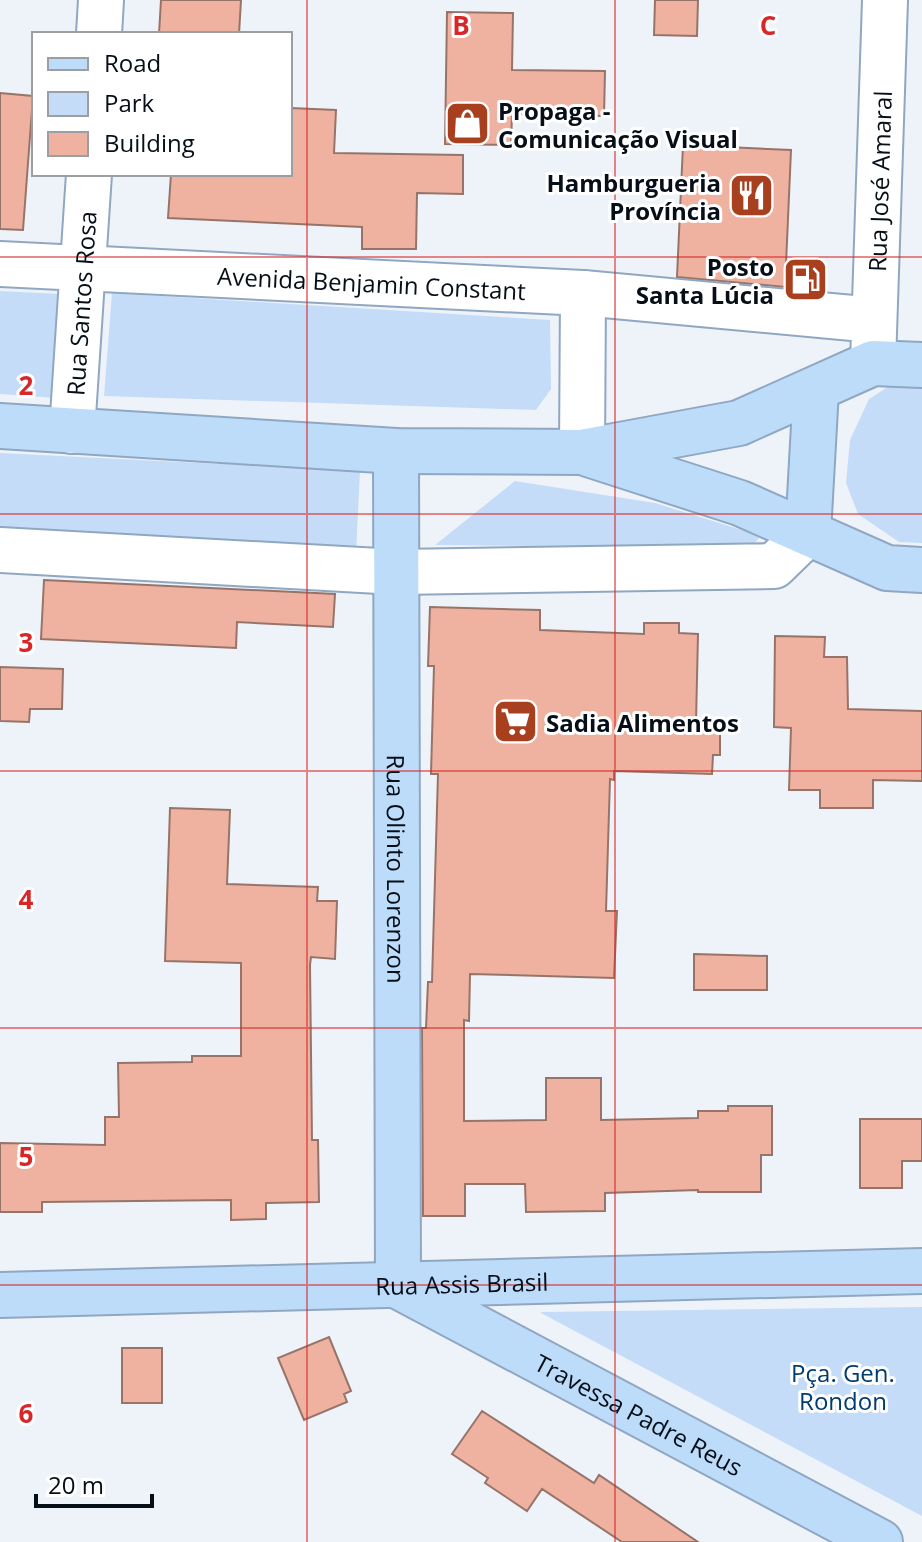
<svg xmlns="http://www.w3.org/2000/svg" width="922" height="1542" font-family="'Open Sans',sans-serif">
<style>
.green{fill:#c4dcf8}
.building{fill:#f0b2a0;stroke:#977469;stroke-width:2}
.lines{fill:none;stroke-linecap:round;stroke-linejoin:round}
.street-casing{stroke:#90a7c2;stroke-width:48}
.secondary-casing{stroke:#90a7c2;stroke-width:48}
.street{stroke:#fff;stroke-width:44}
.secondary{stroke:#bddcfa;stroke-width:44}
.grid{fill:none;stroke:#d62828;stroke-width:2;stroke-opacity:0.55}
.labels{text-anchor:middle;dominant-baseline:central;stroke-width:6;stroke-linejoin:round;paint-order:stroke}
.poi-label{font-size:24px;font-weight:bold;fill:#060e17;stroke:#fff;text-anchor:start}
.street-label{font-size:24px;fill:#060e17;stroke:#fff}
.park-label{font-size:24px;fill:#003c71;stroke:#fff}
.grid-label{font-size:26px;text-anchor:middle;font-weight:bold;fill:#d62828;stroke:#fff;stroke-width:6;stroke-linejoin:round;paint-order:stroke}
</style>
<rect width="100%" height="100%" fill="#eef3f9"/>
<!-- green -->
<path class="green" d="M0 291 61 294 55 398 0 394Z
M112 293 550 320 551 389 536 410 104 396Z
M905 376 922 377V543L899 542 858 514 846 483 850 440 869 399Z
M0 453 360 471 356 553 0 532Z
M515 481 655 503 761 536 750 548 435 545Z
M922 1307V1516L541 1313V1312Z"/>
<!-- building -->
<path class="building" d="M161 0H241L239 34H159Z
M655 0H698L697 36 654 35Z
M447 12 513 13 512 70 605 71 604 116 512 114 511 145 445 144Z
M0 93 33 96 23 230 0 229Z
M290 108 336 110 334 153 463 155V194L417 193 416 249H362V227L168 218 171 174H290Z
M683 145 791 150 785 287 677 277Z
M44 580 335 594 333 627 237 622 236 648 41 639Z
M430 607 540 610V630L644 634V623H679V633L698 634 696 723H720V755H713L712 774 614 771V780L610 779 606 911H617L614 978 470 974 469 1021 464 1020V1121L546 1120V1078H601V1120L698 1118V1111H728V1106H772V1155H761V1192H698V1190L605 1193V1211L526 1212 525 1184H465V1216H423L422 1028H426L428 982H432L438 774H431L434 666H428Z
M775 636 825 637 824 657H847L848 709 922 711V781L873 780V808H820V790H789L791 728 774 727Z
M0 667 63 669 62 709H30L29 722 0 721Z
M170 808 230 810 227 884 318 887 317 901H337L335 959 311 957 310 965 312 1140H318L319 1202 266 1203V1219L231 1220V1200L42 1202V1212H0V1143L105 1145V1117H119L118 1063 192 1062V1056H241V963L165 961Z
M694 954 767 956V990H694Z
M860 1119H922V1161H902V1188H860Z
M329 1337 351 1391 344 1394 347 1402 304 1420 278 1358Z
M122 1348H162V1403H122Z
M482 1411 594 1483 599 1475 698 1542H622L542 1489 527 1511 485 1483 488 1478 452 1454Z"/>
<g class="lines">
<defs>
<g id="street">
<path d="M99 34 101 0"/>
<path id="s1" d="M0 264 583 293 582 452"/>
<path d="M583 293 874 320"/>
<path id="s2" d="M873 363 885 0"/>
<path id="s3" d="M72 431 89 174"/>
<path d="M0 550 397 572 774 566 808 533"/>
</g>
<g id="secondary">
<path d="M0 426 396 451 582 452 739 423 873 363 922 365"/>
<path id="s4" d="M396 451 398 1286 880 1542"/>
<path d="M588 454 740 503 887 568 922 570"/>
<path d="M808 533 816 390"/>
<path id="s5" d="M0 1295 922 1271"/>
</g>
</defs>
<!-- street casing -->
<use href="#street" class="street-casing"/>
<!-- secondary casing -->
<use href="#secondary" class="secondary-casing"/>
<!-- street -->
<use href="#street" class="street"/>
<!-- secondary -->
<use href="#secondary" class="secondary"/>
</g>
<!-- grid -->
<path class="grid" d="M307 0V1542M615 0V1542M0 257H922M0 514H922M0 771H922M0 1028H922M0 1285H922"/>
<!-- icons -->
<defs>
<symbol id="shop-square" viewBox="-11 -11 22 22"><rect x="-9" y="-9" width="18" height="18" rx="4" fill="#a84020" stroke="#fff"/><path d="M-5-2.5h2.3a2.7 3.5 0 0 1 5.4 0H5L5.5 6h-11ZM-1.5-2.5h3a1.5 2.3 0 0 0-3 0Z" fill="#fff"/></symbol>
<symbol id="restaurant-square" viewBox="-11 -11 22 22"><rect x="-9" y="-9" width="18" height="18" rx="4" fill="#a84020" stroke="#fff"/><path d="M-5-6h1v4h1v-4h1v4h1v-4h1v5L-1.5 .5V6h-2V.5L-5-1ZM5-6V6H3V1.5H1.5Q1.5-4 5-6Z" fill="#fff"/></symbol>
<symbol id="fuel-square" viewBox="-11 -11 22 22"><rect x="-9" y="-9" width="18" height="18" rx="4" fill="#a84020" stroke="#fff"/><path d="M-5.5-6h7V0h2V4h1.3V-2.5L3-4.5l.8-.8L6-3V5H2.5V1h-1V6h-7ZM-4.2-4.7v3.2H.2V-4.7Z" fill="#fff"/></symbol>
<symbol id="supermarket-square" viewBox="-11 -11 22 22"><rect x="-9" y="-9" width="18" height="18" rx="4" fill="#a84020" stroke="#fff"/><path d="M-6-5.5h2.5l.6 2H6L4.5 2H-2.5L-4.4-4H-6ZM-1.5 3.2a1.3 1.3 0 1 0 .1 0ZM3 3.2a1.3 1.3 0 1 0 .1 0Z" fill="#fff"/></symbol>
</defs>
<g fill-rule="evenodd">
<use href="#shop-square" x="442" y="98" width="51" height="51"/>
<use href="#restaurant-square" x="726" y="170" width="51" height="51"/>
<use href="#fuel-square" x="780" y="254" width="51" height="51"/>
<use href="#supermarket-square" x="490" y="696" width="51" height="51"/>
</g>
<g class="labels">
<!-- poi labels -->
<g class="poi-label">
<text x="498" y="110">Propaga -<tspan x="498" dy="28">Comunicação Visual</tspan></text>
<text x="721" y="182" text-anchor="end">Hamburgueria<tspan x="721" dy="28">Província</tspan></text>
<text x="774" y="266" text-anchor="end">Posto<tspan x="774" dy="28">Santa Lúcia</tspan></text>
<text x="546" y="722">Sadia Alimentos</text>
</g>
<!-- street labels -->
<g class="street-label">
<text stroke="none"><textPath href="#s2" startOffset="182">Rua José Amaral</textPath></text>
<text stroke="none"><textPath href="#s1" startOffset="372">Avenida Benjamin Constant</textPath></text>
<text stroke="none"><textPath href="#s3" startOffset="128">Rua Santos Rosa</textPath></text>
<text stroke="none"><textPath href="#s4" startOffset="418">Rua Olinto Lorenzon</textPath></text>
<text stroke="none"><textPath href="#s5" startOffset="462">Rua Assis Brasil</textPath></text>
<text stroke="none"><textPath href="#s4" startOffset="1108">Travessa Padre Reus</textPath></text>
</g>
<!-- park labels -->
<g class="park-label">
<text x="843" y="1372">Pça. Gen.<tspan x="843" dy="28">Rondon</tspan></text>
</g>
</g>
<g class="grid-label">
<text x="461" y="35">B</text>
<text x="768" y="35">C</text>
<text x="26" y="395">2</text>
<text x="26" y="652">3</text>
<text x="26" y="909">4</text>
<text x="26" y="1166">5</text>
<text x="26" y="1423">6</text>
</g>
<!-- legend -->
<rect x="32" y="32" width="260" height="144" fill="#ffffff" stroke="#9b9fa2" stroke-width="2"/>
<rect x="48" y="58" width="40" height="12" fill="#bddcfa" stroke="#9b9fa2" stroke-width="2"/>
<text x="104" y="72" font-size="24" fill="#060e17">Road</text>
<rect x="48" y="92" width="40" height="24" fill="#c4dcf8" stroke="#9b9fa2" stroke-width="2"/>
<text x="104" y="112" font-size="24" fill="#060e17">Park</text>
<rect x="48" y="132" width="40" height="24" fill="#f0b2a0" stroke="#9b9fa2" stroke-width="2"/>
<text x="104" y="152" font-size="24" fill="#060e17">Building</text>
<!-- scale -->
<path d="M36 1494v12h116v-12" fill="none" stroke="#060e17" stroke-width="4"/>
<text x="48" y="1494" font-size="24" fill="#060e17" stroke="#ffffff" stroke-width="6" paint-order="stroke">20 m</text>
</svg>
